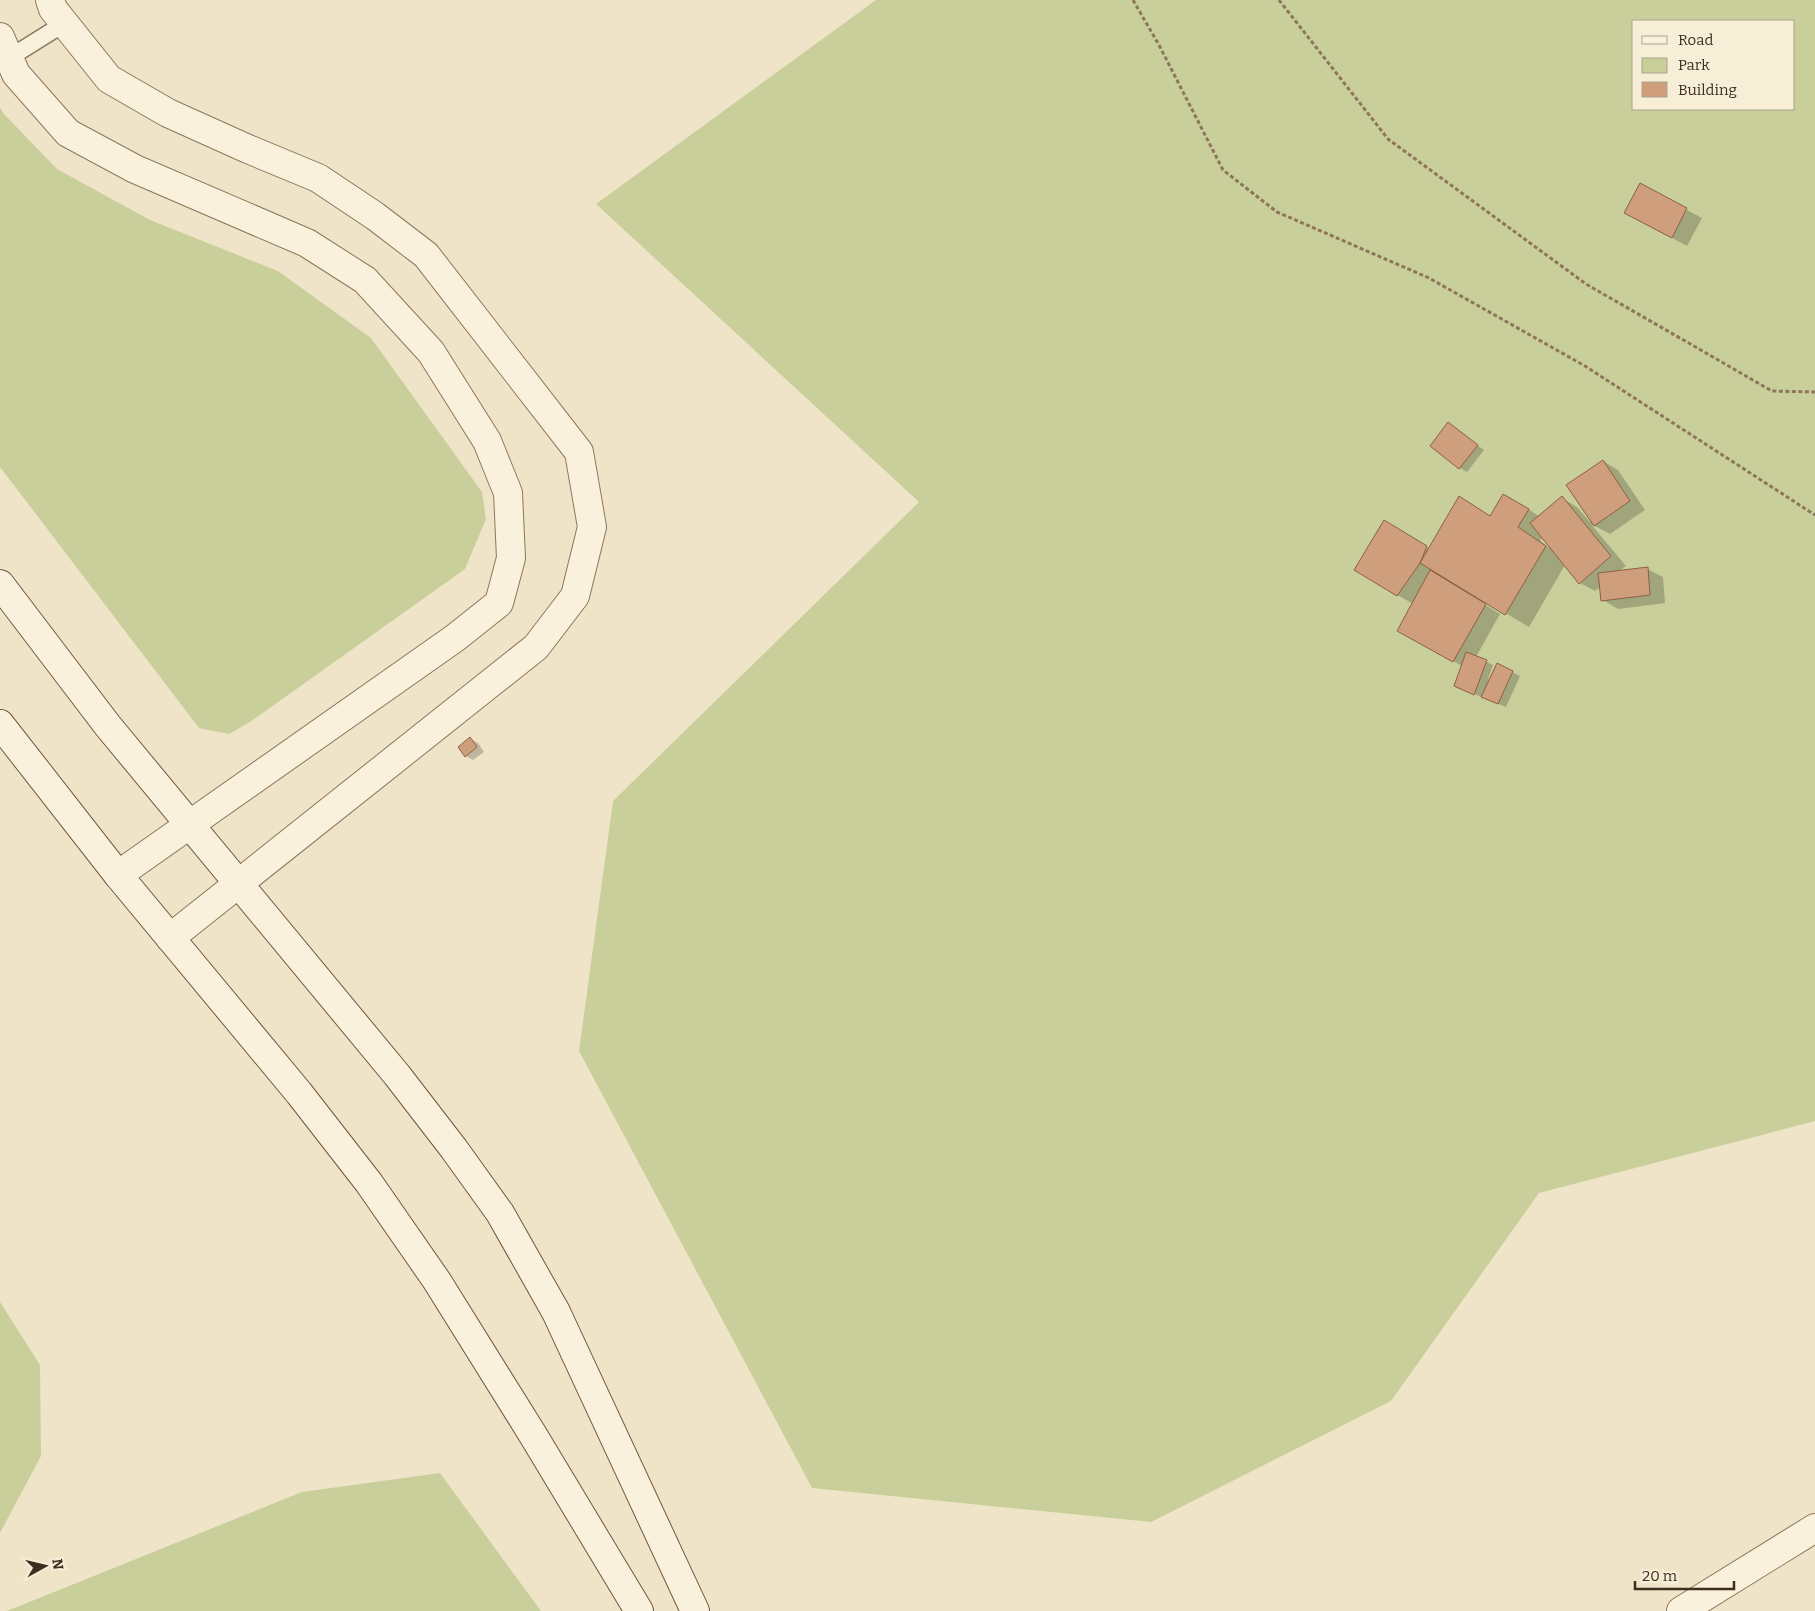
<svg xmlns="http://www.w3.org/2000/svg" width="1815" height="1611" font-family="Bitter,serif">
<style>
.green{fill:#c9cf9b;fill-rule:evenodd}
.shadow{fill:#0003;fill-rule:evenodd}
.building{fill:#cf9f7d;stroke:#8d5f41}
.lines{fill:none;stroke-linecap:round;stroke-linejoin:round}
.lane-casing{stroke:#8d765c;stroke-width:19}
.street-casing{stroke:#8d765c;stroke-width:30}
.secondary-casing{stroke:#6f573f;stroke-width:30}
.path{stroke:#8d765c;stroke-width:3;stroke-dasharray:4 2.5;stroke-linecap:butt}
.lane{stroke:#faf1dc;stroke-width:16}
.street{stroke:#faf1dc;stroke-width:28}
.secondary{stroke:#faf1dc;stroke-width:28}
</style>
<rect width="100%" height="100%" fill="#f0e4c8"/>
<!-- green -->
<path class="green" d="M876 0H1815V1121L1539 1193 1391 1401 1151 1522 812 1488 579 1051 613 801 919 502 596 204ZM1634 21H1794V109H1634Z
M0 107 3 113 57 169 150 220 278 271 371 338 482 492 486 519 465 569 250 722 229 734 199 728 0 467Z
M0 1302 40 1365 41 1456 0 1533Z
M440 1473 541 1611H7L302 1492Z"/>
<!-- shadow -->
<path class="shadow" d="M1640 185 1702 218 1687 246 1641 221Z
M1449 424 1484 450 1467 472 1460 468Z
M1603 461 1618 470 1645 510 1610 534 1591 524 1626 566 1618 572 1647 569 1663 577 1665 603 1618 609 1603 600 1601 586 1595 591 1580 583 1565 565 1529 627 1460 586 1459 588 1500 614 1476 657 1493 665 1488 679 1490 680 1497 664 1520 676 1506 707 1455 686 1462 666 1414 639 1413 604 1355 570 1384 521 1430 549 1491 517 1527 508 1540 517 1562 498 1577 507 1590 522 1592 521ZM1543 537 1551 549 1540 541Z
M471 739 478 743 484 752 473 760 466 756Z"/>
<!-- building -->
<path class="building" d="M1640 183 1687 208 1672 238 1624 213Z
M1448 422 1478 445 1459 469 1430 446Z
M1603 460 1630 501 1594 526 1566 485Z
M1503 494 1529 509 1518 527 1546 546 1505 615 1420 563 1459 496 1490 516Z
M1562 496 1611 556 1579 584 1530 523Z
M1384 520 1427 546 1420 563 1397 596 1354 570Z
M1648 567 1650 595 1601 601 1598 573Z
M1430 570 1486 604 1453 662 1397 631Z
M1466 652 1487 660 1474 695 1454 686Z
M1497 663 1513 671 1498 704 1481 697Z
M470 737 477 747 465 757 458 747Z"/>
<g class="lines">
<defs>
<path id="lane" d="M9 58 65 23"/>
<path id="street" d="M50 0 53 9 109 79 168 113 248 149 318 178 375 216 426 255 579 452 592 527 575 596 536 647 170 938
M0 37 16 74 68 133 135 169 307 243 365 280 431 352 487 441 508 493 511 558 499 603 455 638 118 875
M1681 1611 1815 1528"/>
<path id="secondary" d="M0 584 108 726 397 1075 454 1149 500 1213 556 1312 695 1611
M0 724 118 875 299 1093 369 1183 437 1281 533 1435 639 1611"/>
</defs>
<!-- lane casing -->
<use href="#lane" class="lane-casing"/>
<!-- street casing -->
<use href="#street" class="street-casing"/>
<!-- secondary casing -->
<use href="#secondary" class="secondary-casing"/>
<!-- path -->
<path class="path" d="M1133 0 1159 45 1223 170 1277 212 1429 278 1585 366 1815 515
M1279 0 1388 139 1586 284 1772 391 1815 392"/>
<!-- lane -->
<use href="#lane" class="lane"/>
<!-- street -->
<use href="#street" class="street"/>
<!-- secondary -->
<use href="#secondary" class="secondary"/>
</g>
<!-- legend -->
<rect x="1632" y="20" width="162" height="90" fill="#f7eed8" stroke="#ada18e"/>
<rect x="1642" y="36" width="25" height="8" fill="#faf1dc" stroke="#ada18e"/>
<text x="1678" y="45" font-size="15" fill="#3d2e20">Road</text>
<rect x="1642" y="58" width="25" height="15" fill="#c9cf9b" stroke="#ada18e"/>
<text x="1678" y="70" font-size="15" fill="#3d2e20">Park</text>
<rect x="1642" y="82" width="25" height="15" fill="#cf9f7d" stroke="#ada18e"/>
<text x="1678" y="95" font-size="15" fill="#3d2e20">Building</text>
<!-- north arrow -->
<g transform="translate(45 1566) rotate(82)" stroke="#f7eed8" stroke-width="4" paint-order="stroke">
<path d="M0-4L9 19L0 12L-9 19Z" fill="#3d2e20"/>
<text y="-8" font-size="14" font-weight="bold" text-anchor="middle" fill="#3d2e20">N</text>
</g>
<!-- scale -->
<path d="M1635 1581v8h99v-8" fill="none" stroke="#3d2e20" stroke-width="2.5"/>
<text x="1642" y="1581" font-size="15" fill="#3d2e20" stroke="#f7eed8" stroke-width="4" paint-order="stroke">20 m</text>
</svg>
